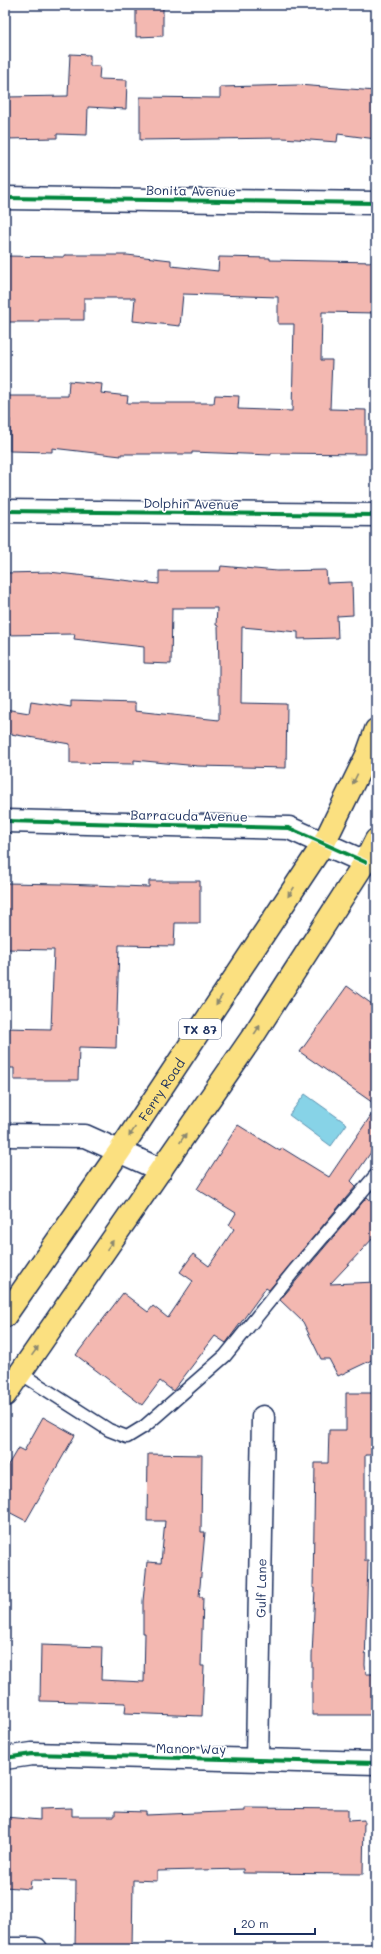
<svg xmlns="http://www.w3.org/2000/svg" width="381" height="1954" font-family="Mali,sans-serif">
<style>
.water{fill:#87d3e7;stroke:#5c91b0}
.building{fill:#f3b8b1;stroke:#1b2f5e}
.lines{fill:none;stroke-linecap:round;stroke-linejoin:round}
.lane-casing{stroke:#1b2f5e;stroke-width:15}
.street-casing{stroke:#1b2f5e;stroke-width:25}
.primary-casing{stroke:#1b2f5e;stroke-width:25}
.lane{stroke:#fff;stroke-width:12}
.street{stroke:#fff;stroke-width:22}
.primary{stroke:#fbe080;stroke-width:22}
.cycleway-casing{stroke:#fff;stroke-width:6}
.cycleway{stroke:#00873e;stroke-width:4}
.oneway{fill:#8b886f}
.labels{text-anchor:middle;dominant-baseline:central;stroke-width:3.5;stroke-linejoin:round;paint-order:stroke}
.shield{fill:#fff;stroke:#5f6d8e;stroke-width:1}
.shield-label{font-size:12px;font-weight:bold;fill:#1b2f5e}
.street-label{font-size:13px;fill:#1b2f5e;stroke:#fff}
</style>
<rect width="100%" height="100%" fill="#fff"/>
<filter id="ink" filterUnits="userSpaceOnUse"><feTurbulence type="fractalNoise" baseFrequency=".025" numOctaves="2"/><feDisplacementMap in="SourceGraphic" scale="8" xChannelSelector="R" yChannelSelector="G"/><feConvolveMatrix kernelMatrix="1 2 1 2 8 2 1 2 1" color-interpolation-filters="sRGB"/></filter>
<g filter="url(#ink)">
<!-- water -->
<path class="water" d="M305 1094 347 1124 331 1146 289 1115Z"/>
<!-- building -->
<path class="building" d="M136 7H163V36L136 37Z
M70 54 90 55V66H100L99 79 127 80 126 109 88 107 87 135 57 134V138L5 139V97L68 96Z
M298 85 376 91V139L338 134 337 142 283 138 140 140V97L220 98V87Z
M64 255H127L171 260V266L218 271 219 257 270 258V260L376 262V313L322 312 321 360H332L330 409 366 410V454L271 453V455L192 452V454H121V456L52 448V452L10 451V419H5V396H68L69 381 102 384 101 393 128 396 127 403H214L215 395 239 396 238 409 292 411 294 324H278V297L183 294 180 326 133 321 135 298H84V320H39V322H5V256L64 257Z
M221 566 277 571 326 570 327 583 352 582 353 615 337 616 338 638 298 639V632L242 627 241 703 287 704 286 768 198 766 134 760V764L70 763V744L5 733V709L29 713 31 701 71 707V701L135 703V711L219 720V665L218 626 216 625 217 608H172L171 664 144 663V647L74 639 75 634 5 635V573L49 572 159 584V571H220Z
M149 881H200V923H175L174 946 119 945 116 1048 79 1047 78 1080H14V1068H5V1028L51 1029 54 950 5 949V883L62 884 149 887Z
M347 986 376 1007V1105L300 1052Z
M376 1108V1145L351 1181 356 1186 269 1290 266 1288 226 1343 215 1336 173 1391 160 1381 142 1405 76 1355 123 1293 148 1312 153 1306 168 1318 193 1281 180 1272 193 1254 209 1266 234 1229 229 1225 236 1213 197 1189 238 1125 280 1151 282 1148 329 1177Z
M367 1197 376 1205V1235L330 1284 376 1282V1358L338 1376 329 1359H321L303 1322 280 1300Z
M346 1393H376V1455H365V1561H368L365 1665 366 1674H376V1715H312V1656L315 1588H313L315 1463H328L329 1430H346Z
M43 1417 75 1435 26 1521 5 1510V1470L18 1448 24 1451Z
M148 1454 202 1455 201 1532H205L199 1597H203L201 1666H204L202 1716 125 1713 126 1703 40 1701 41 1645 102 1647 101 1680 144 1682 145 1633H143V1601L147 1562 161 1563 165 1521H147Z
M72 1808V1816H115V1811L146 1812V1815L245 1811V1808L348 1809V1821L364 1820 363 1874 243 1873V1869L157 1871V1881L133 1880 132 1949H75L76 1881 31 1880 30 1889 5 1887V1817L40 1820V1809Z"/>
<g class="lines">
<defs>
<path id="lane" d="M20 1373 109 1430 127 1437 145 1426 225 1356 293 1272 376 1175"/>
<g id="street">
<path d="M5 198 376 203"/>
<path d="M5 511 376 515"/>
<path d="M5 821 289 828 365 862"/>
<path d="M5 1135 85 1136 161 1170"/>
<path d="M5 1758 32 1754 376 1763"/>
<path id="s1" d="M257 1759 263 1417"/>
<path d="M5 1949H36"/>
</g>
<g id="primary">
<path id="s2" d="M5 1316 119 1152 324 843 367 755 376 730"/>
<path d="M5 1395 253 1036 365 862 376 840"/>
</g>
</defs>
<!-- lane casing -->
<use href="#lane" class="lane-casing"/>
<!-- street casing -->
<use href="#street" class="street-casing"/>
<!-- primary casing -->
<use href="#primary" class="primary-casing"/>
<!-- lane -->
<use href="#lane" class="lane"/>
<!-- street -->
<use href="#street" class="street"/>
<!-- primary -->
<use href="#primary" class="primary"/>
<defs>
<path id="cycleway" d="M5 198 376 203
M5 511 376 515
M5 821 289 828 365 862
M5 1758 32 1754 376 1763"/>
</defs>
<!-- cycleway casing -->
<use href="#cycleway" class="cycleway-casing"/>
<!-- cycleway -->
<use href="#cycleway" class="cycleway"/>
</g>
<!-- one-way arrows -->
<defs><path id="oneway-solid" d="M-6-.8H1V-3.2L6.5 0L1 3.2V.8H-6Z"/></defs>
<g class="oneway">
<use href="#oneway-solid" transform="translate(355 779) rotate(116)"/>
<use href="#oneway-solid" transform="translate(291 892) rotate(124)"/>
<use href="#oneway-solid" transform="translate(219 1000) rotate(124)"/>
<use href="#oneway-solid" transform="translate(257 1030) rotate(-57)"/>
<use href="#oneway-solid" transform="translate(132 1132) rotate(124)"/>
<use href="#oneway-solid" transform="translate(183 1138) rotate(-56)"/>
<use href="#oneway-solid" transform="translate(110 1245) rotate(-55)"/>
<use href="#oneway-solid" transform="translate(35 1351) rotate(-55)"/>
</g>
</g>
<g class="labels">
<!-- shield labels -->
<rect class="shield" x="179" y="1019" width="42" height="20" rx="3"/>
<g class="shield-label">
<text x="200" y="1029">TX 87</text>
</g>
<!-- street labels -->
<g class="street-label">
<text transform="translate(191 190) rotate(1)">Bonita Avenue</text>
<text transform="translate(191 503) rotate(1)">Dolphin Avenue</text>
<text transform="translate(189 815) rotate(1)">Barracuda Avenue</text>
<text stroke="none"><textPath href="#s2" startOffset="275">Ferry Road</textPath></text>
<text stroke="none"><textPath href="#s1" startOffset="171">Gulf Lane</textPath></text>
<text transform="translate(191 1748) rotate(1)">Manor Way</text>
</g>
</g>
<!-- margin -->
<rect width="381" height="1954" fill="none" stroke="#fff" stroke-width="20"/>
<rect x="10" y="10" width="361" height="1934" fill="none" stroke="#1b2f5e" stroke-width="1.5" filter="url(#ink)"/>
<!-- scale -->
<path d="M235 1928v6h80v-6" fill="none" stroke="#1b2f5e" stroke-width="2"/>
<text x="241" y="1928" font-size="12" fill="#1b2f5e" stroke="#ffffff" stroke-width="3" paint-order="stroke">20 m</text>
</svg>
